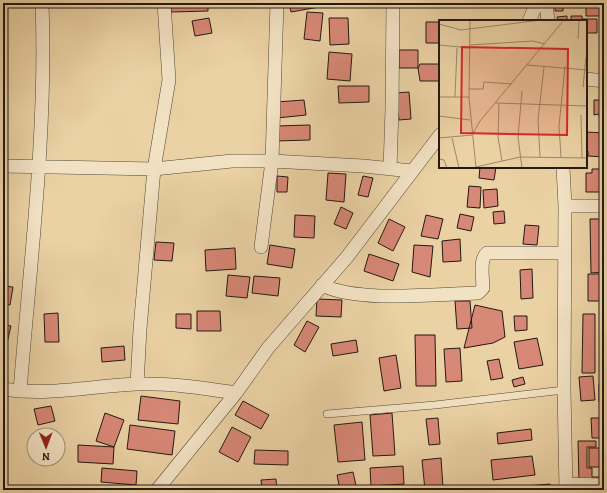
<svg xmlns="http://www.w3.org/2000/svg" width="607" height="493" font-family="Alegreya,serif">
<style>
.building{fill:#d88877;stroke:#221911}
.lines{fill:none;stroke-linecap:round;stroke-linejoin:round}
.service-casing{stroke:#544736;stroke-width:8}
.minor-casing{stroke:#544736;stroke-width:14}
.service{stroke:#f2e2c4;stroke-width:7}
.minor{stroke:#f2e2c4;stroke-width:13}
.inset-road{fill:none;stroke:#9b886a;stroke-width:1}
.view{fill:#d62828;fill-opacity:0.15;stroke:#d62828;stroke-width:2}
.inset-edge{fill:none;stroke:#221911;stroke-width:2}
</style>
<rect width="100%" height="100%" fill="#ebd2a5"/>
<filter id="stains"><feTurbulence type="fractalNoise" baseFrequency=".005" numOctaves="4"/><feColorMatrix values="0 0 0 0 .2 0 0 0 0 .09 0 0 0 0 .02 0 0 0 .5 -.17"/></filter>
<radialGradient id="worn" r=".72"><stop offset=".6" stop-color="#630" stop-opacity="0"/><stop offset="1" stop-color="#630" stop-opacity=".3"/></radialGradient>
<!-- building -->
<path class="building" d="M171 3H208V11L171 12Z
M289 3H336V4L291 12Z
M374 3H384V5L375 6Z
M586 5H604V16H586Z
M555 6H563V11H555Z
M307 12 323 13 320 41 304 39Z
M567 16V21H558L557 17Z
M571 16H582V19H597V33H586V21H571Z
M209 18 212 33 195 36 192 21Z
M329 18H348L349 44 330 45Z
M426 22H440V43H426Z
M399 50H418V68H399Z
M329 52 352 54 350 81 327 79Z
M420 64H440V81H420L418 68Z
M338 86H369V102L339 103Z
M409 92 411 119 399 120 396 93Z
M604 96V122H600L599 114 594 115V100H604Z
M304 100 306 115 277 118 276 102Z
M310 125V140L276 141V126Z
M586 132 604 133V157L588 156V151H586Z
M480 167H496L494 180 479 178Z
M592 169H604V189H601V192H586V173H592Z
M328 173 346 174 344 202 326 200Z
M277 176 288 177 287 192H277Z
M363 176 373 178 368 197 358 195Z
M469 186 481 187 480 208 467 207Z
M497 189 498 206 484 208 483 190Z
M341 207 353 213 346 229 334 224Z
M504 211 505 223 494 224 493 212Z
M460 214 474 217 471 231 457 228Z
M295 215 315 216 314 238 294 237Z
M426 215 443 219 438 239 421 236Z
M389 219 405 227 393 251 378 243Z
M590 219H603V272L591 273Z
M525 225 539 226 537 245 523 244Z
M460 239 461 261 443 262 442 241Z
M156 242 174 243 172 261 154 260Z
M270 245 295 249 292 268 267 264Z
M414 245 433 246 430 277 412 272Z
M235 248 236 269 206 271 205 250Z
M369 254 399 264 393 281 364 271Z
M532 269 533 298 521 299 520 270Z
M588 274H604V291H601V301H588Z
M228 275 250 277 247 298 226 296Z
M254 276 280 278 278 296 252 293Z
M3 286 13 287 10 305 3 304Z
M317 299 342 300 341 317 316 316Z
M455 301H470L472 328 457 329Z
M475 305 502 311 505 337 493 343 464 348Z
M197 311H220L221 331H197Z
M58 313 59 342H45L44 314Z
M176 314H191V329L176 328Z
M583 314H595V373H582Z
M514 316H527V330L515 331Z
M307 321 319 327 305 352 294 345Z
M3 324 11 326 7 343 3 342Z
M415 335H435L436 386H416Z
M537 338 543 365 519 369 514 342Z
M356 340 358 352 333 356 331 344Z
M600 345H604V362H601Z
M124 346 125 360 102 362 101 348Z
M460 348 462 381 446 382 444 349Z
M396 355 401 388 384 391 379 358Z
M499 359 503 378 491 380 487 361Z
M593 376 595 400 581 401 579 377Z
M523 377 525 384 514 387 512 380Z
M599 384H604V402H599Z
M141 396 180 401 178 424 138 420Z
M243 401 269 415 261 429 235 415Z
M51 406 55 421 38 425 34 409Z
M105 413 124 420 114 447 96 441Z
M392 413 395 455 373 456 370 415Z
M438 418 440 444 429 445 426 419Z
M591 418H604V438H592Z
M362 422 365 460 338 462 334 425Z
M3 423H6L7 431 5 432V439H3Z
M130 425 175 431 172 455 127 449Z
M232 427 251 437 238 462 219 452Z
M531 429 532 440 498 444 497 433Z
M578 441H596V447H587V468H592V477H604V482H579Z
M78 445 114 447 113 464 78 462Z
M589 448H604V467H589Z
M255 450 288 451V465L254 464Z
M532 456 535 475 493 480 491 460Z
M441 458 443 488 425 490 422 460Z
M403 466 404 484 371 486 370 468Z
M102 468 137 471 136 485 101 482Z
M353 472 357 490H340L337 475Z
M276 479 277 490H262L261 480Z
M550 484 551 490H527V486Z"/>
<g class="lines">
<defs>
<path id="service" d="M327 414 435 405 564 390"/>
<path id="minor" d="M546 3 548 21
M529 21 537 3
M586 79 604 81
M3 166 154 169 232 161H272L363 166 412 171
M563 167 565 206 564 390 566 490
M390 169 392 109 393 3
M565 206H604
M261 247 272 161 277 3
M322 285C358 303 436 294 478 293L483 288C483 279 479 259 487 253H564
M137 384 140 329 154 169 169 80 164 3
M3 389C48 396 91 386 136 384 170 383 203 388 236 393
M20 391C30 263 47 132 42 3
M566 484 604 485
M157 490 236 393 268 348 347 257 440 135"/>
</defs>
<!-- service casing -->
<use href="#service" class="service-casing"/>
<!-- minor casing -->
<use href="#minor" class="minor-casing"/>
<!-- service -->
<use href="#service" class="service"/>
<!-- minor -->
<use href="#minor" class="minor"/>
</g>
<!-- overview -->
<g transform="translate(439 20)">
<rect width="148" height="148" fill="#ebd2a5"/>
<path class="inset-road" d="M31 0 30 77 37 148M0 4 22 10 102 0M139 19 140 0M0 25 31 28M31 25 94 21 106 24M88 45 148 50M144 67 147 37M30 69H44L45 62 73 64M0 77H30M16 77 18 28M57 83 148 86M60 84 59 117 63 141M142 95 143 138M0 96 31 100M0 118 33 115 41 101 125 0M13 118 20 148M101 137 99 100 105 47M122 137 120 106 126 46M0 139 5 140 8 148M37 147 81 137 148 138M83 148 79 117 83 71"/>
<path class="view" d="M23 27 129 29 128 115 22 113Z"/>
<rect width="148" height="148" class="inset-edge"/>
</g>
<!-- margin -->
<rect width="607" height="493" fill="none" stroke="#ebd2a5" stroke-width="16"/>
<rect x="4" y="4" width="599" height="485" fill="none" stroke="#221911" stroke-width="2"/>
<rect x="8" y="8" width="591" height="477" fill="none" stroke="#221911"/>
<!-- north arrow -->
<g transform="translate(46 447) rotate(179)"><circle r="19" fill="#f2e2c4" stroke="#9f927c"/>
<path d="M0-3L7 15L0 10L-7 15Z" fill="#8f2418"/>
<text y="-6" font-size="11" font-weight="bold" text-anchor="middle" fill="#221911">N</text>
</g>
<rect width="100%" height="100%" filter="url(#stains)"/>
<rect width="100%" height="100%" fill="url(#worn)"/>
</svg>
